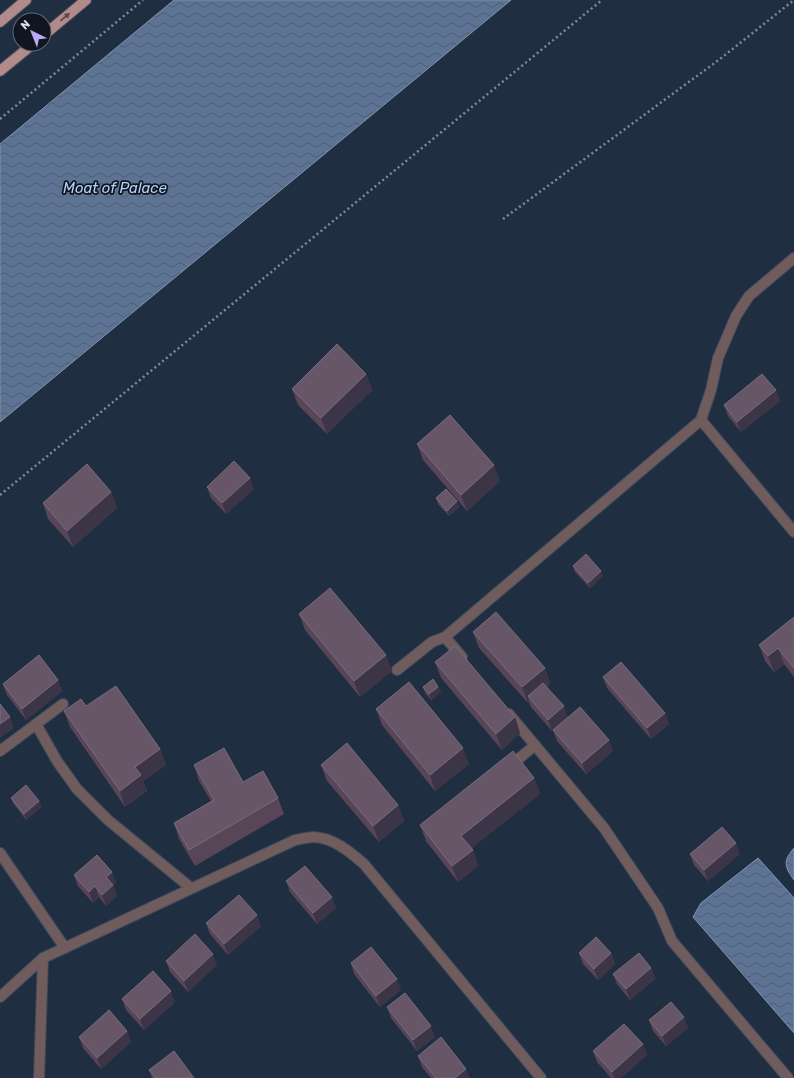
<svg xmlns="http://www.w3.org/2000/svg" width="794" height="1078" font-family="Rubik,sans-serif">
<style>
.water{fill:url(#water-waves);stroke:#8294af}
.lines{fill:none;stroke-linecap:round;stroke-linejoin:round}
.service-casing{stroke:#3e4b5e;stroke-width:12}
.minor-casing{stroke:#3e4b5e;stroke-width:12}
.primary-casing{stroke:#3e4b5e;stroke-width:12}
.path{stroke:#7f8a9a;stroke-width:2.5;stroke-dasharray:2 3;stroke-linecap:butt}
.service{stroke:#705c5c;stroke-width:10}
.minor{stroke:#705c5c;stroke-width:10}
.primary{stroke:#b18a89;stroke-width:10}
.wall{fill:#584557}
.shaded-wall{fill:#3c3548}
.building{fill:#665668;stroke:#786c7d}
.oneway{fill:#584a4f}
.labels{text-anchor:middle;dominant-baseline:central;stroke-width:3.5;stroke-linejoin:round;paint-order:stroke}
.water-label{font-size:15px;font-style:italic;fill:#b2d0fc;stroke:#10161f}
</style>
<defs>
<pattern id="water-waves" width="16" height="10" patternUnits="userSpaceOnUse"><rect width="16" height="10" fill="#5d7393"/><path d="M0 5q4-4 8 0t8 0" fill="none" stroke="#505e71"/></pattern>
</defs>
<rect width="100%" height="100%" fill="#202e42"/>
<!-- water -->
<path class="water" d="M174 0H511L0 422V144Z
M794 848V880C784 866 783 861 794 848Z
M758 858 794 898V1033L693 917 701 903Z"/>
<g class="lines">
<defs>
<path id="service" d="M701 420 794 532
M445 637 462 657
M397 670 432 642 445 637 701 420 711 390 718 358 736 316 749 296 794 258
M509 714 604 828 658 908 672 941 788 1078
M36 724 57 761 77 789 108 820 191 888
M0 751 63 704
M509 767 535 745
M0 853 65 948
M39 1078 43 958"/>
<path id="minor" d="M0 997 43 958 295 840C301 839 308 837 314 837 334 838 350 852 364 864L541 1078"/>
<path id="primary" d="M0 22 26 0
M44 35 86 0
M0 71 33 44"/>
</defs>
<!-- service casing -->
<use href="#service" class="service-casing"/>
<!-- minor casing -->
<use href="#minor" class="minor-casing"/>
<!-- primary casing -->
<use href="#primary" class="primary-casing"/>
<!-- path -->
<path class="path" d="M0 119 143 0
M503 219 720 59 794 0
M0 495 602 0"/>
<!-- service -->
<use href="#service" class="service"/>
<!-- minor -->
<use href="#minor" class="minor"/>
<!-- primary -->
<use href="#primary" class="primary"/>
</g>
<!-- wall -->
<path class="wall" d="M366 374 372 390 327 434 298 405 292 389Z
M776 390 780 401 741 432 728 416 724 405Z
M417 444 500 481 467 511 423 460Z
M207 487 254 489 226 514 211 498Z
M111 492 117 508 73 547 48 519 43 503Z
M436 498 457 501 459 507 449 516 438 504Z
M573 566 603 576 590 588 575 572Z
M299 614 392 671 360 697 305 630Z
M794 617V677L784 664 774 672 765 661 759 645Z
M473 632 545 668 550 683 547 687 552 731 531 707 529 702 528 703 479 648Z
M435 662 515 717 520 733 502 750 441 678Z
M603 677 665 713 669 724 651 739 607 688Z
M58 680 62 691 26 720 7 695 3 684Z
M423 687H438L441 692 431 700 425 693Z
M86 706 160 749 166 765 143 781 147 791 125 807 70 727 64 711Z
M376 709 469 764 435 791 382 725Z
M553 730 609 740 613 751 586 774 557 741Z
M194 765 243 782 278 798 284 814 195 866 179 839 174 823 211 801 199 781Z
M321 765 398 805 404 821 379 842 327 781Z
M534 778 540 794 471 848 473 850 478 866 458 882 426 841 420 825Z
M11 798 39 801 41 807 26 820 13 803Z
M690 854H740L708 881 694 865Z
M112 872 116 883 113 885 117 896 106 906 99 897 93 903 78 886 74 875Z
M286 881 336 908 317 924 290 892Z
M206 923 261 926 228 955 210 934Z
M579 953H611L615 964 598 980 583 964Z
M166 961 217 965 188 992 170 972Z
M351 963 401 990 380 1007 354 974Z
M651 968 655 979 630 1000 617 984 613 974Z
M122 999 175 1002 144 1030 126 1010Z
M387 1007 435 1037 417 1051 391 1018Z
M649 1020 688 1028 666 1046 653 1031Z
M127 1031 131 1042 101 1069 83 1048 79 1037Z
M643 1044 647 1055 621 1078H611L597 1062 593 1051Z
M418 1056 470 1078H431L422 1067Z
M149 1070 194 1078H152Z"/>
<!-- shaded-wall -->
<path class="shaded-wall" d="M366 374 372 390 327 434 321 418Z
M776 390 780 401 741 432 737 422Z
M494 465 500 481 467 511 461 495Z
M250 478 254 489 226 514 222 503Z
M111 492 117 508 73 547 67 531Z
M457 501 459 507 449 516 447 511Z
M601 571 603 576 590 588 588 583Z
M778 648 784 664 774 672 768 656Z
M386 655 392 671 360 697 354 681Z
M545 668 550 683 531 700 528 696 529 702 528 703 522 687Z
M58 680 62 691 26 720 22 709Z
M438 687 441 692 431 700 429 694Z
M564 706 568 717 552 731 548 720Z
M665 713 669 724 651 739 647 728Z
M10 717 14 728 0 738V724Z
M515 717 520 733 502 750 496 734Z
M609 740 613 751 586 774 582 763Z
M463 748 469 764 435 791 430 775Z
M160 749 166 765 143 781 147 791 125 807 120 791 135 767Z
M534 778 540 794 467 852 461 836Z
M39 801 41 807 26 820 24 814Z
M398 805 404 821 379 842 373 826Z
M736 843 740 854 708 881 704 870Z
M473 850 478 866 458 882 452 866Z
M112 872 116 883 110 888 106 877Z
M113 885 117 896 106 906 102 895Z
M95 886 99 897 93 903 89 892Z
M332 897 336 908 317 924 313 913Z
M257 915 261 926 228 955 224 944Z
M611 953 615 964 598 980 594 969Z
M213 954 217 965 188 992 184 981Z
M651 968 655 979 630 1000 626 989Z
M397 979 401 990 380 1007 376 996Z
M171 991 175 1002 144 1030 140 1019Z
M684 1017 688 1028 666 1046 662 1036Z
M431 1026 435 1037 417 1051 413 1040Z
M127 1031 131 1042 101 1069 97 1058Z
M643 1044 647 1055 621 1078H614L612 1072Z
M466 1069 470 1078H455Z"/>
<!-- building -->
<path class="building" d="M337 344 366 374 321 418 292 389Z
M762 374 776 390 737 422 724 405Z
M450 415 494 465 461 495 417 444Z
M234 461 250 478 222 503 207 487Z
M87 464 111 492 67 531 43 503Z
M446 489 457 501 447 511 436 498Z
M586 554 601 571 588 583 573 566Z
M330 588 386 655 354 681 299 614Z
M496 612 545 668 522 687 473 632Z
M794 617V668L778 648 768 656 759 645Z
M455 646 515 717 496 734 435 662Z
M39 655 58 680 22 709 3 684Z
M621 662 665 713 647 728 603 677Z
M433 679 438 687 429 694 423 687Z
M409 682 463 748 430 775 376 709Z
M543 683 564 706 548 720 528 696Z
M116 686 160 749 135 767 141 775 120 791 64 711 81 699 86 706Z
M0 704 10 717 0 724Z
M580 707 609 740 582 763 553 730Z
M347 743 398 805 373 826 321 765Z
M224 748 243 782 263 771 278 798 189 850 174 823 214 800 194 765Z
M513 751 534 778 461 836 473 850 452 866 420 825Z
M26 785 39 801 24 814 11 798Z
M722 827 736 843 704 870 690 854Z
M97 855 112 872 106 877 113 885 102 895 95 886 89 892 74 875Z
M305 866 332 897 313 913 286 881Z
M239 895 257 915 224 944 206 923Z
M195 934 213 954 184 981 166 961Z
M596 937 611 953 594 969 579 953Z
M371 947 397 979 376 996 351 963Z
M639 953 651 968 626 989 613 974Z
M153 971 171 991 140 1019 122 999Z
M405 993 431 1026 413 1040 387 1007Z
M671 1002 684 1017 662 1036 649 1020Z
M109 1010 127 1031 97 1058 79 1037Z
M624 1024 643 1044 612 1072 593 1051Z
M441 1037 466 1069 455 1078H436L418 1056Z
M174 1051 194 1078H156L149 1070Z"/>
<!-- one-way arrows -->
<defs><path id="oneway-solid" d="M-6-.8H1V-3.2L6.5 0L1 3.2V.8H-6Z"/></defs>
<use class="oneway" href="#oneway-solid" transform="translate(65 17) rotate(-40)"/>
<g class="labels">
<!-- water labels -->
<g class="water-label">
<text x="115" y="188">Moat of Palace</text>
</g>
</g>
<!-- north arrow -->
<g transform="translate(32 32) rotate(317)"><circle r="19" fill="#10161f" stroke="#606872"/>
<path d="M0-3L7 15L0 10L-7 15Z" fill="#bea9f4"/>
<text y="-6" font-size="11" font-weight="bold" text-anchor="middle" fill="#d9e2ef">N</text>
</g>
</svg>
